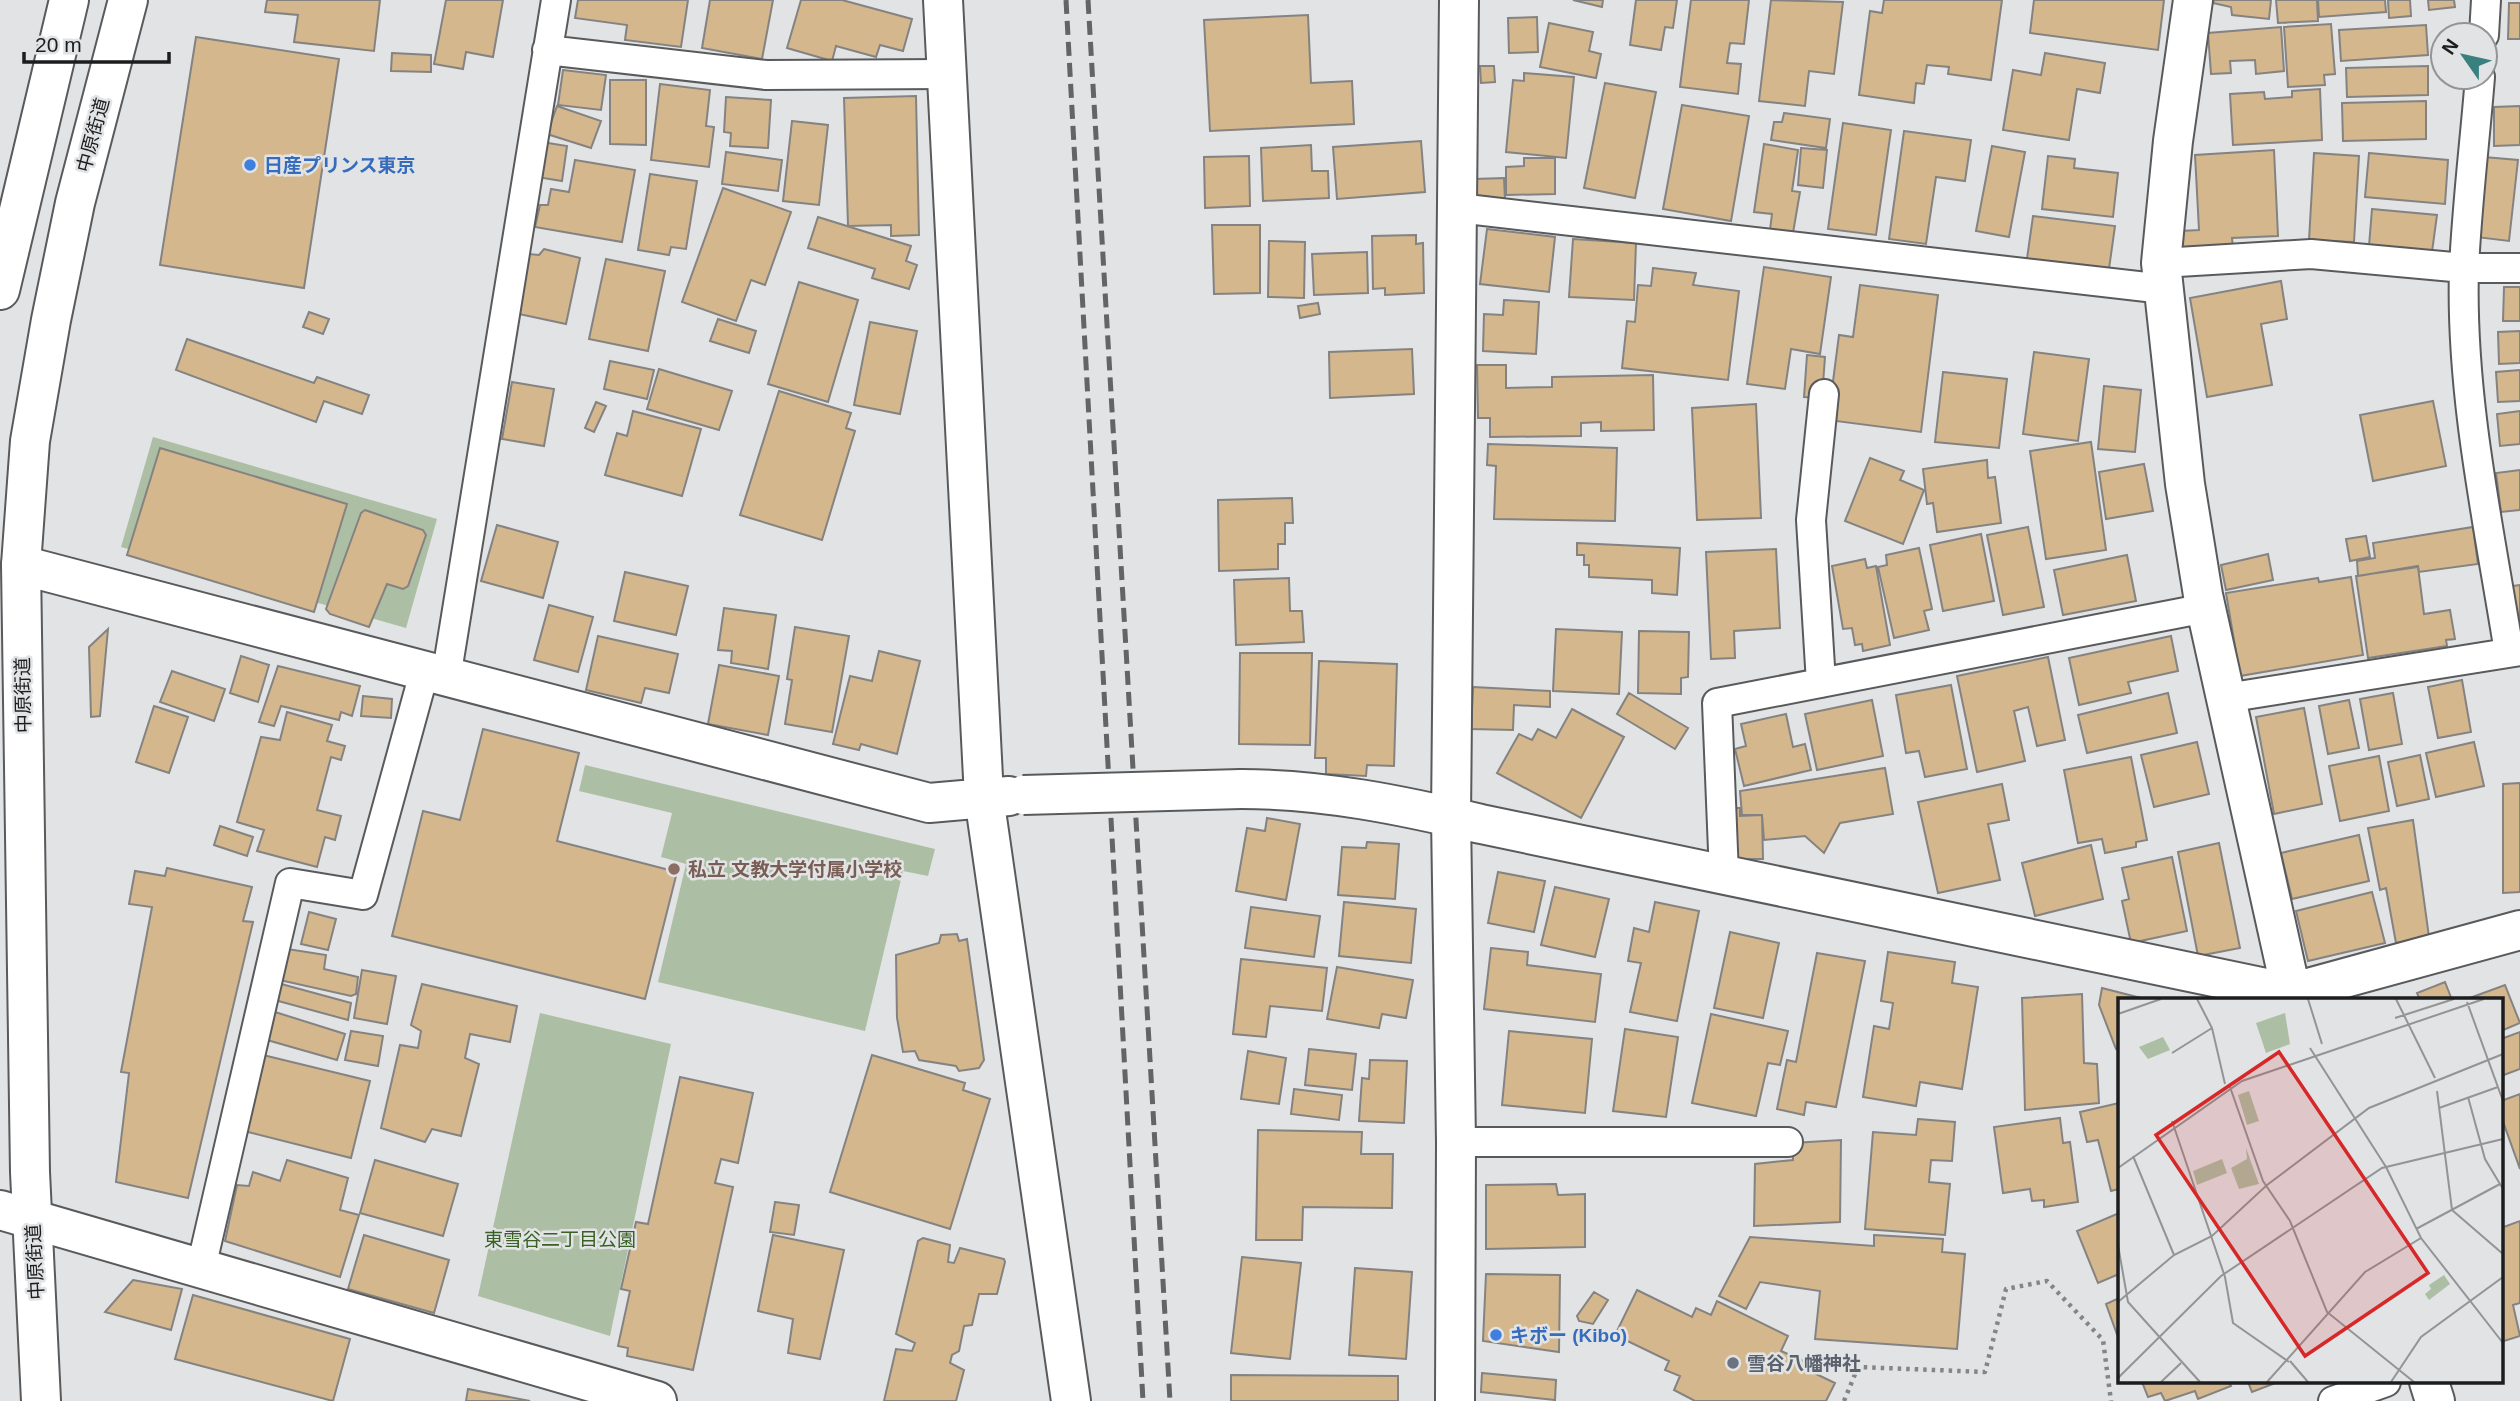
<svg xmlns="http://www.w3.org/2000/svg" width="2520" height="1401" font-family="Arial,'Noto Sans JP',sans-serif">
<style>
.green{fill:#acbfa4}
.building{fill:#d5b78d;stroke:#848381;stroke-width:2}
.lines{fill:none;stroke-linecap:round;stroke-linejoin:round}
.lane-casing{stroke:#595a5c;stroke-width:32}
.street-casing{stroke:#595a5c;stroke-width:42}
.primary-casing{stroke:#595a5c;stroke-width:42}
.path{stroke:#848587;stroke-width:4.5;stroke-dasharray:3.5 5;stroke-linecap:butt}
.lane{stroke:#fff;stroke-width:28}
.street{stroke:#fff;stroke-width:38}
.primary{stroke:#fff;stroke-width:38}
.rail{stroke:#636465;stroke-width:5;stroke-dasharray:14 7;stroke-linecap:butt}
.street-bridge-casing{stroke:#595a5c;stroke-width:42;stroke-linecap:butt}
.street-bridge{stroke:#fff;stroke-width:38}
.shop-dot{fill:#3f7fe0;stroke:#e1e3e5;stroke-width:2.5}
.education-dot{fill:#8d6e63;stroke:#e1e3e5;stroke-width:2.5}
.worship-dot{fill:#6b7280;stroke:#e1e3e5;stroke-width:2.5}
.labels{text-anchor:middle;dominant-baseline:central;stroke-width:5;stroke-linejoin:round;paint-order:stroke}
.street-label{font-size:19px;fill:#1c1d1e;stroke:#e1e3e5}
.shop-label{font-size:19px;font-weight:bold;fill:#366cbe;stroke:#e1e3e5;text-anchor:start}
.education-label{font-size:19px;font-weight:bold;fill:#785e54;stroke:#e1e3e5;text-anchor:start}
.park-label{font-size:19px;fill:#3a6026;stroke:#e1e3e5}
.worship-label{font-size:19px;font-weight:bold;fill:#5b616d;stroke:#e1e3e5;text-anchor:start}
.inset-road{fill:none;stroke:#929495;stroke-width:2}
.view{fill:#d62828;fill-opacity:0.15;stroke:#d62828;stroke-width:3.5}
.inset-edge{fill:none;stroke:#1c1d1e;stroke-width:3.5}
</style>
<rect width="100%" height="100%" fill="#e1e3e5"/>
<!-- green -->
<path class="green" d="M153 437 437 519 406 628 121 547Z
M585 765 935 849 928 876 903 871 865 1031 658 982 686 864 661 857 672 813 579 791Z
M540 1013 671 1044 610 1336 478 1296Z"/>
<!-- building -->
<path class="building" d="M267 0H380L374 51 294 42 298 15 265 12Z
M446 0H503L493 57 466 52 463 69 434 64Z
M578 0H688L681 47 625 40 627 25 575 18Z
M710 0H773L762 59 702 48Z
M801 0H842L912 19 903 51 880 45 876 57 836 46 832 61 787 48Z
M1573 0H1603L1602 7Z
M1636 0H1677L1673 28 1665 27 1661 50 1630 45Z
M1691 0H1749L1744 44 1730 43 1727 63 1741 64 1738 94 1680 87Z
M1771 0 1843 2 1834 74 1809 71 1805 106 1759 101Z
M1884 0H2002L1991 80 1948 74 1949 67 1927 65 1924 84 1916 83 1914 103 1859 95 1870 11 1882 13Z
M2034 0H2164L2158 50 2030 33Z
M2214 0H2271L2269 19 2232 15 2231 7 2213 3Z
M2276 0H2317L2318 21 2278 23Z
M2318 0H2385L2386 12 2319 17Z
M2388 0H2410L2411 16 2389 18Z
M2428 0H2454L2455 7 2429 10Z
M2509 3H2520V39H2508Z
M1308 15 1311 83 1352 81 1354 124 1210 131 1204 20Z
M1537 17 1538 52 1509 53 1508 18Z
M1549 23 1593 32 1589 51 1601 54 1596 78 1540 67Z
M2331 24 2335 74 2324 75 2325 85 2288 87 2284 27Z
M2426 25 2428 55 2341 61 2339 30Z
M2281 27 2284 71 2256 74 2255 60 2230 61 2231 73 2211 74 2208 33Z
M196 37 339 59 304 288 160 265Z
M392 53 431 55V72L391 71Z
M2045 53 2105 63 2100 93 2077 89 2069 140 2003 130 2013 70 2041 75Z
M1480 66H1494L1495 82 1481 83Z
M2428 66V95L2347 97 2346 68Z
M563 70 606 75 601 110 558 105Z
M1524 73 1574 77 1566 158 1506 152 1513 80 1524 81Z
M610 80H646V145L610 144Z
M1605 83 1656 92 1635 198 1584 188Z
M660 84 710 90 706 126 714 127 709 167 651 160Z
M2320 89 2322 140 2233 145 2230 94 2264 92 2265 99 2292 97V91Z
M916 96 919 235 891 236V225L848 226 844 98Z
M726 97 771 100 768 148 730 146 731 133 724 132Z
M2426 101V139L2343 141 2342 103Z
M1682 105 1749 116 1731 221 1663 209Z
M557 106 601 121 591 148 547 134Z
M2520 106V145L2494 146V107Z
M1784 113 1830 119 1826 148 1771 140 1774 122H1782Z
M792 121 828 125 819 205 783 201Z
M1843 123 1891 130 1876 235 1828 229Z
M1904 131 1971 140 1965 181 1936 177 1926 244 1889 239Z
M1421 141 1425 192 1337 199 1333 147Z
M542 142 567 146 562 181 537 177Z
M1764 144 1798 150 1792 191 1800 192 1793 233 1770 230 1772 214 1754 212Z
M1311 145 1312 171H1328L1329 198 1263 201 1261 148Z
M1992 146 2025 152 2009 237 1976 231Z
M1801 148 1827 150 1823 188 1798 185Z
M2274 150 2278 236 2232 238 2233 247 2181 250 2180 231 2199 230 2195 155Z
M726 152 782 160 778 191 722 184Z
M2314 153 2359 156 2354 242 2309 240Z
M2369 153 2448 160 2445 204 2365 197Z
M1249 156 1250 206 1205 208 1204 157Z
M2048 156 2075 159 2074 168 2118 173 2113 217 2042 209Z
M2484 157 2518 160 2509 241 2476 237Z
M1524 158H1555V194L1506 195V167L1524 166Z
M575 160 635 170 622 242 535 227 540 205H548L551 189 569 192Z
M650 174 697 181 686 249 671 247 669 255 638 250Z
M1504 178 1505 200 1475 201 1474 179Z
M723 188 791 212 765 285 751 280 736 321 682 302Z
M2372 209 2437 215 2432 252 2369 246Z
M2033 216 2115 226 2108 276 2026 266Z
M818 217 911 246 906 261 917 265 909 289 872 278 875 269 808 248Z
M1212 225H1260V293L1214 294Z
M1487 229 1555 237 1549 292 1480 284Z
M1416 235V244L1423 243 1424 293 1385 295V288L1373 289 1372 236Z
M1573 239 1636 243 1634 300 1569 297Z
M1269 241 1305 242 1304 298 1268 297Z
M544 249 580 258 566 324 519 314 523 291 520 286 529 254 539 255Z
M1367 252 1368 293 1314 295 1312 254Z
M606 259 665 271 648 351 589 339Z
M1764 267 1831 277 1820 354 1791 349 1785 389 1747 384Z
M1653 268 1696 273 1693 285 1739 291 1728 380 1622 368 1627 321 1635 322 1638 285 1651 286Z
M2281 281 2287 319 2261 324 2272 385 2207 397 2190 298Z
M799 282 858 300 828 402 768 384Z
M1860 285 1938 295 1921 432 1828 420 1839 335 1853 337Z
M2504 287H2520V321H2503Z
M1504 300 1539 302 1536 354 1483 351 1484 314 1503 315Z
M1318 303 1320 314 1300 318 1298 306Z
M309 312 329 319 323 334 303 327Z
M718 319 756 331 749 353 710 341Z
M870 322 917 331 900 414 854 405Z
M2520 331V363L2499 364 2498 332Z
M187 339 314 383 317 377 369 395 362 414 324 401 316 422 176 370Z
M1412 349 1414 394 1330 398 1329 352Z
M2034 352 2089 359 2078 441 2023 434Z
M1807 355 1825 357 1822 398 1804 397Z
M610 361 654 370 647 399 604 389Z
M1477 365H1506V388L1552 387V377L1653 375 1654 430 1601 431V422L1581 423V436L1490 437V418H1478Z
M659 369 732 391 719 430 647 409Z
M2520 370V401L2498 402 2496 372Z
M1943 372 2007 379 1999 448 1935 442Z
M512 382 554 389 544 446 502 439Z
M2104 386 2141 390 2135 452 2098 449Z
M779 391 851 413 846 428 855 431 822 540 740 515Z
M2433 401 2446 466 2373 481 2360 415Z
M596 402 606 406 594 432 585 428Z
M1756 404 1761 518 1697 520 1692 408Z
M633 411 701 429 682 496 605 475 617 433 627 436Z
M2520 411V444L2500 446 2497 414Z
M2091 442 2106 550 2046 559 2030 451Z
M1488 444 1617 448 1615 521 1494 519 1496 466 1487 465Z
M160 448 347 504 314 612 127 555Z
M1870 458 1904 471 1900 480 1924 490 1903 544 1845 521Z
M1987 460 1988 478 1995 477 2001 523 1937 532 1933 503 1927 504 1923 469Z
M2144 464 2153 511 2106 519 2099 472Z
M2520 470V510L2501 512 2496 473Z
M1292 498 1293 523H1285V544H1278V569L1219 571 1218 500Z
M365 510 423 530 426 535 408 586 403 589 387 584 369 627 330 614 326 609 361 513Z
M497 525 558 542 543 598 481 581Z
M2028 527 2044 607 2003 615 1987 535Z
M2473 527 2478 564 2419 572 2418 566 2358 576 2357 561 2375 558 2373 543Z
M1981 534 1994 601 1943 611 1930 545Z
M2366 536 2370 557 2350 561 2346 539Z
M1577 543 1680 548 1677 595 1652 593V580L1589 577V565H1584V555H1577Z
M1919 548 1932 609 1924 611 1929 630 1894 638 1878 567 1887 565 1886 555Z
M1776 549 1780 628 1734 631 1735 658 1711 659 1706 552Z
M2268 554 2273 580 2226 590 2221 565Z
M2127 555 2136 601 2063 615 2054 570Z
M1865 559 1867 568 1876 566 1890 645 1863 651 1862 644 1855 645 1852 628 1843 629 1832 566Z
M2418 567 2424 614 2450 610 2455 639 2446 640 2447 646 2368 658 2356 576Z
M625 572 688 586 676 635 614 621Z
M2351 577 2363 655 2240 676 2226 593 2318 578 2319 582Z
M1289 578 1290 611H1302L1304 642 1236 645 1234 580Z
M2520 585V637L2512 586Z
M549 605 593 617 578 672 534 660Z
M724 608 776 615 768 669 731 663 732 651 718 650Z
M795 627 849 636 832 732 785 724 792 680 787 679Z
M108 629 100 716 91 717 89 647Z
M1556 629 1622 632 1619 694 1553 691Z
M1639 631 1689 632 1688 677 1681 678V694L1638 693Z
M598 636 678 654 669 693 645 688 641 703 586 690Z
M2171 636 2178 671 2128 682 2131 693 2079 705 2069 658Z
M879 651 920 661 897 754 861 744 859 750 833 744 850 676 872 681Z
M1240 653H1312L1310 745 1239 744Z
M241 656 269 665 258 702 230 693Z
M2048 657 2065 740 2037 746 2028 707 2014 711 2025 761 1977 772 1957 676Z
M1319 661 1397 664 1394 766 1367 765 1366 776 1326 774V758H1315Z
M719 665 779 676 768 735 708 724Z
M278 666 360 686 352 716 341 712 339 720 281 706 274 726 259 722Z
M172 671 225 689 214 721 160 702Z
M2462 680 2471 732 2438 738 2428 687Z
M1951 685 1967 769 1925 777 1919 751 1906 753 1896 695Z
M1473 687 1550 691V707L1514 705 1513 730 1471 729Z
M1629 693 1688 728 1675 749 1617 714Z
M2168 693 2177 733 2087 753 2078 715Z
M2393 693 2402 744 2369 750 2360 699Z
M363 696 392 699 391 718 361 716Z
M1872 700 1883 756 1817 770 1805 714Z
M2349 700 2359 748 2328 754 2319 706Z
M154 706 188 717 169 773 136 762Z
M2304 708 2322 804 2274 814 2256 717Z
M1572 709 1624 737 1581 818 1497 773 1519 734 1532 740 1538 729 1556 738Z
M287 712 332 725 327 741 345 746 341 760 331 757 317 810 341 816 335 840 325 837 317 867 257 851 264 830 237 822 261 737 280 740Z
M1786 714 1793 747 1805 744 1811 770 1744 786 1735 749 1746 746 1741 724Z
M483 729 579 753 557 841 677 872 645 999 392 936 423 811 460 820Z
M2197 742 2209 794 2154 807 2141 755Z
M2474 742 2484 786 2436 797 2426 753Z
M2420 755 2429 799 2397 806 2388 762Z
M2379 756 2389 811 2340 821 2329 766Z
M2131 757 2147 840 2136 842V847L2105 853 2102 839 2078 843 2064 770Z
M1885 768 1893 814 1840 823 1824 853 1805 836 1764 840 1762 815H1742L1740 791Z
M2520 783V892L2503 893V784Z
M2002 784 2009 820 1988 824 2000 880 1938 893 1918 802Z
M1731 808H1740V816L1762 815 1763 859H1731Z
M1267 818 1300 824 1286 900 1236 891 1247 828 1265 831Z
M2413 820 2429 937 2396 943 2386 888 2380 890 2368 828Z
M220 826 253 837 247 856 214 845Z
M2359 835 2369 881 2292 899 2281 853Z
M1367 842 1399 844 1395 899 1338 895 1342 847 1366 848Z
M2219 843 2240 948 2198 956 2178 852Z
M2091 845 2103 899 2035 916 2022 863Z
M2172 857 2187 931 2131 943 2122 901 2129 899 2122 868Z
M167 868 252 887 243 921 253 922 188 1198 116 1182 129 1073 121 1072 152 907 129 904 135 871 165 876Z
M1498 872 1545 881 1534 932 1488 923Z
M1555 887 1609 899 1595 957 1541 945Z
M2372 892 2385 943 2308 961 2296 911Z
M1344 902 1416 909 1411 963 1339 956Z
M1655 902 1699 911 1677 1021 1630 1012 1641 963 1628 961 1634 928 1649 932Z
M1251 907 1320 916 1314 957 1245 948Z
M309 912 336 919 328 950 301 944Z
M1730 932 1779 943 1763 1018 1714 1008Z
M957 934 959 941 967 939 984 1060 979 1068 959 1071 956 1066 919 1060 915 1051 903 1052 897 1018 896 955 939 943 941 935Z
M281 948 326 955 324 969 358 977 356 994 351 996 275 979Z
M1491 948 1528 952 1527 965 1601 974 1595 1022 1484 1009Z
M1888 952 1955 962 1952 983 1978 987 1962 1089 1920 1082 1916 1106 1863 1097 1874 1026 1889 1029 1893 1003 1881 1001Z
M1817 953 1865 961 1836 1107 1806 1102 1804 1115 1777 1109 1787 1060 1796 1062Z
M1241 959 1327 968 1322 1011 1270 1006 1266 1037 1233 1034Z
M1337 967 1413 980 1406 1018 1382 1014 1379 1028 1327 1019Z
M362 970 396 976 387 1024 354 1018Z
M274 982 351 1003 348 1020 271 999Z
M2445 982 2452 1000H2420L2417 993Z
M422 984 517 1006 510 1042 470 1034 465 1058 479 1064 461 1136 432 1129 425 1142 381 1128 400 1045 418 1048 421 1031 411 1025Z
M2505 985 2520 1023 2501 1031V1000L2467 999Z
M2102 988 2149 1000H2119V1050L2116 1049 2099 1005Z
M2082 994 2084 1063 2097 1064 2099 1103 2025 1110 2022 998Z
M275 1012 345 1034 337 1060 267 1040Z
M1711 1014 1788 1031 1780 1065 1768 1063 1756 1116 1692 1103Z
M1625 1029 1678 1037 1666 1117 1613 1111Z
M351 1031 383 1036 378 1066 345 1060Z
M1509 1031 1592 1039 1585 1113 1502 1105Z
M2520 1032V1069L2501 1076V1039Z
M1309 1049 1356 1054 1352 1090 1305 1085Z
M1248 1051 1286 1058 1279 1104 1241 1099Z
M263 1055 370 1081 351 1158 244 1131Z
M872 1055 965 1083 963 1090 990 1099 950 1229 830 1192Z
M1370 1060 1407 1061 1404 1123 1359 1121 1362 1078 1369 1079Z
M680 1077 753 1093 738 1163 721 1159 715 1183 733 1187 693 1370 627 1356 628 1348 618 1346 630 1291 621 1289 636 1222 648 1224Z
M1294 1089 1342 1095 1339 1120 1291 1114Z
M2520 1094V1169L2501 1116V1101Z
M2119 1103V1189L2111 1191 2098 1140 2087 1142 2080 1112Z
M2060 1118 2063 1143 2070 1142 2078 1202 2044 1207V1200L2032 1201 2030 1189 2003 1193 1994 1127Z
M1918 1119 1955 1122 1952 1161 1931 1160 1929 1182 1950 1184 1945 1235 1865 1229 1873 1132 1916 1135Z
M1258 1130 1362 1132 1361 1154H1393L1392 1208 1303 1207 1302 1240H1256Z
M1841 1140 1840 1222 1754 1226 1755 1164 1793 1160V1143Z
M287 1160 348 1178 340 1210 359 1215 340 1277 225 1241 237 1185 249 1186 253 1172 280 1181Z
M375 1160 458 1184 443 1236 360 1213Z
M1556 1184 1558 1195 1585 1194V1247L1486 1249V1185Z
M775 1202 799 1205 794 1235 770 1232Z
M2119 1213V1274L2098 1283 2077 1231Z
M2520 1221V1303L2513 1305 2520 1336 2501 1342V1228Z
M364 1235 449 1260 434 1313 348 1289Z
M773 1235 844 1250 820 1359 788 1353 793 1319 758 1311Z
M1874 1235 1943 1239 1942 1252 1965 1254 1957 1349 1815 1339 1820 1291 1760 1282 1746 1309 1719 1296 1750 1237 1874 1246Z
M923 1238 950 1245 948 1262 954 1263 960 1248 1004 1259 1005 1262 997 1294H979L972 1325 964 1326 959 1351 952 1355 950 1363 964 1370 956 1401H884L896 1349 912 1351 915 1343 896 1334 918 1241Z
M1242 1257 1301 1263 1290 1359 1231 1353Z
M1355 1268 1412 1272 1406 1359 1349 1355Z
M1486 1274 1560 1275 1559 1352 1483 1341Z
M133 1280 182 1289 171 1330 105 1312Z
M1637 1290 1692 1317 1696 1308 1711 1315 1717 1301 1788 1336 1781 1351 1819 1368 1816 1374 1835 1383 1826 1401H1695L1674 1390 1680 1376 1665 1370 1669 1361 1615 1335Z
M1594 1292 1608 1300 1593 1324 1579 1321 1577 1316Z
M193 1295 350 1339 333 1401 175 1359Z
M2119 1298V1340L2106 1304Z
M1482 1373 1556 1380 1555 1400 1481 1392Z
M1231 1375 1398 1376V1401H1231Z
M2142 1382H2229L2231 1386 2198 1399 2195 1391 2165 1401 2161 1393 2148 1397Z
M2248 1382H2278L2252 1392Z
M468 1389 530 1401H466Z"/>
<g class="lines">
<defs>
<path id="lane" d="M2484 35 2486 0
M547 50 766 75 946 74
M2480 77C2475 140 2467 204 2464 268 2460 396 2489 526 2509 652
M1458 208 2164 289
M2161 263 2311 254 2464 268H2520
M446 678 556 0
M1821 683 1811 520 1824 394
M2226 698 2520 651
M1724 875 1717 703 2206 608
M1456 1142H1788
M201 1268 290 883 363 895 424 673
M2333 1401 2386 1382"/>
<path id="street" d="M943 0 984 797 1071 1401
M2193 0 2173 141 2161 263 2185 484 2203 595 2293 1000
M21 565 929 803 1009 796
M1241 789C1323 789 1401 805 1481 824L2290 993 2520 930
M0 1210 657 1401
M2429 1382 2435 1401
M1455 1401 1456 1142 1451 817 1459 0"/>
<path id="primary" d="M0 290 69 0
M41 1401 30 1172 21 565 30 441 51 320 75 203 128 0"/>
</defs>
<!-- lane casing -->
<use href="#lane" class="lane-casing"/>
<!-- street casing -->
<use href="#street" class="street-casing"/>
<!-- primary casing -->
<use href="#primary" class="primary-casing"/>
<!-- path -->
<path class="path" d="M1844 1401 1858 1367 1985 1372 2006 1289 2047 1281 2103 1340 2111 1401"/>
<!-- lane -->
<use href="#lane" class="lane"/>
<!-- street -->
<use href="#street" class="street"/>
<!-- primary -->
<use href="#primary" class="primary"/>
<!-- rail -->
<path class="rail" d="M1066 0 1143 1401
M1088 0 1170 1401"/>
<defs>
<path id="street-bridge" d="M1023 795 1241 789"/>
</defs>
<!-- street-bridge casing -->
<use href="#street-bridge" class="street-bridge-casing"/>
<!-- street-bridge -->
<use href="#street-bridge" class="street-bridge"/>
</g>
<!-- markers -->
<g class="shop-dot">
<circle cx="250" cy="165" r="7"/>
<circle cx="1496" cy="1335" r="7"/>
</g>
<circle class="education-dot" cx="674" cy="869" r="7"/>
<circle class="worship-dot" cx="1733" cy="1363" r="7"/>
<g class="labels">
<!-- street labels -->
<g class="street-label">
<text transform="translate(93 135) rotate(-75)">中原街道</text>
<text transform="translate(23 695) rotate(-91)">中原街道</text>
<text transform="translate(35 1262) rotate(-93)">中原街道</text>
</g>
<!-- shop labels -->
<g class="shop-label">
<text x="264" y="165">日産プリンス東京</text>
<text x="1510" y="1335">キボー (Kibo)</text>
</g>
<!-- education labels -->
<g class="education-label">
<text x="688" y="869">私立 文教大学付属小学校</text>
</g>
<!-- park labels -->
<g class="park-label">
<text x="560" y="1239">東雪谷二丁目公園</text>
</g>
<!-- worship labels -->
<g class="worship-label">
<text x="1747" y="1363">雪谷八幡神社</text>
</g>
</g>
<!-- overview -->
<g transform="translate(2118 998)">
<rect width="385" height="385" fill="#e1e3e5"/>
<path d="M167 15 172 46 148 55 138 25ZM45 39 52 52 30 61 21 49ZM131 93 141 123 129 127 120 97ZM128 150 141 186 121 191 113 170 129 161ZM104 161 109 175 79 187 75 173ZM326 277 332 286 311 302 307 296 313 291 311 287Z" fill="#acbfa4"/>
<path class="inset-road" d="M79 1 94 30 107 86M190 1 204 46M278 1 317 80M349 4 385 103M0 16 43 1M277 20 336 1M192 50 268 169 303 240 385 345M54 55 94 30M112 89 145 183 172 223 209 314 296 384M319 93 334 212 385 256M350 99 367 161 385 191M321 110 380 89M54 123 107 279 115 325 171 364M15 158 56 257M0 170 124 83 366 1M298 231 382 186M0 247 10 304 82 384M0 304 56 257 94 238 149 187 251 110 385 56M172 363 190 384M0 380 103 278 264 170 385 141M43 384 63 365M149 384 247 274 303 240M273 384 303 339 385 279"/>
<path class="view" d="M161 54 310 275 187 358 38 137Z"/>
<rect width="385" height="385" class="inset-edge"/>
</g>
<!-- north arrow -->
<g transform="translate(2464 56) rotate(304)"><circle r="33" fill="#e1e3e5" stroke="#929495" stroke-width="2"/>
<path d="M0-5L12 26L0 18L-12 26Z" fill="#39817e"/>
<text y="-10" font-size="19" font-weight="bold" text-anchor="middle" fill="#1c1d1e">N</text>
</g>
<!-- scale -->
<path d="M24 52v10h145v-10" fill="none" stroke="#1c1d1e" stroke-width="3.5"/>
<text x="35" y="52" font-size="21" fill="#1c1d1e" stroke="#e1e3e5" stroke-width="5" paint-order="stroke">20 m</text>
</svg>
